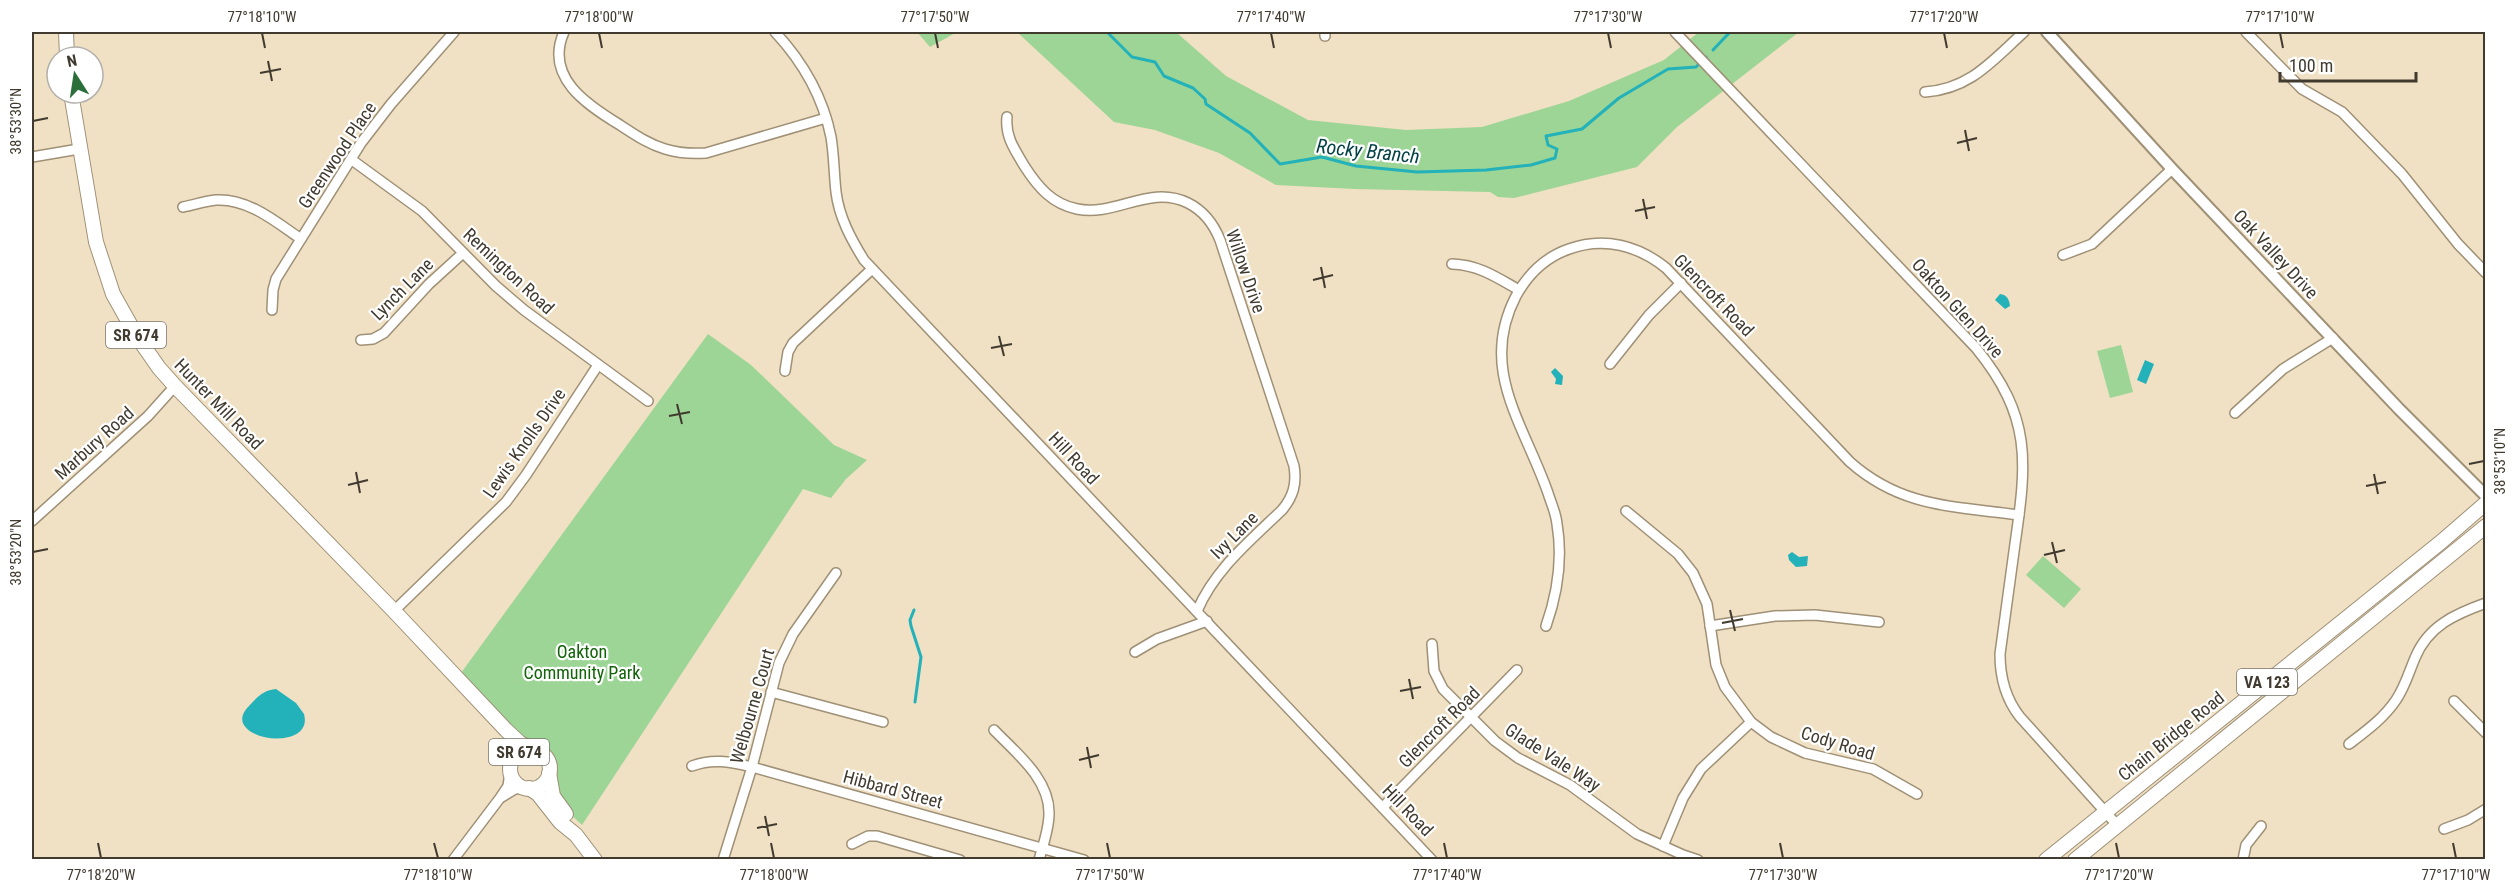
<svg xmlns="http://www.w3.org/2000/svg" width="2517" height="891" font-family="'Roboto Condensed',sans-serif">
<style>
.green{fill:#9cd595}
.water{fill:#23b1ba}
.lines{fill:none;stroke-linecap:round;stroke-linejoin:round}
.stream{stroke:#23b1ba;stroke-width:3}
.minor-casing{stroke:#9f9076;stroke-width:12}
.tertiary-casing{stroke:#9f9076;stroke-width:14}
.primary-casing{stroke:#9f9076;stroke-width:16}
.minor{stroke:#fff;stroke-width:9}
.tertiary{stroke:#fff;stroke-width:10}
.primary{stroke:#fff;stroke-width:14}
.ticks{fill:none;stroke:#403a2f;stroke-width:2}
.labels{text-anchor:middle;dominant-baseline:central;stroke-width:4.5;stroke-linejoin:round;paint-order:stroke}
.shield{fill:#fff;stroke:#79756d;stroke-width:1.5}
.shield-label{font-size:16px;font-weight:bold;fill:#403a2f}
.street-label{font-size:18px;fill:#403a2f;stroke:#fff}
.park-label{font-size:18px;fill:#126408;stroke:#fff}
.water-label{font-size:20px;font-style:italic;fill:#034145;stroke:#fff}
.neatline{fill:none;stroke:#403a2f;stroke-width:2}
.ticks-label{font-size:15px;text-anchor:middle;fill:#403a2f}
</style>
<rect width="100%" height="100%" fill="#f0e0c4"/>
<!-- green -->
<g class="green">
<path d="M917,32H957L930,47Z"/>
<path d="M1017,32H1176L1226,76L1308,120L1406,130L1482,127L1569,101L1664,60L1699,32H1799L1677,127L1637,167L1514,198L1498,197L1490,192L1355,189L1276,185L1219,153L1155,130L1114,122Z"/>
<path d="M708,334L751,365L834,445L867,460L846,479L831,498L803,489L582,825L564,808L552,778L554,762L540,747L524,742L461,673Z"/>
<path d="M2121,345L2133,392L2110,398L2097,351Z"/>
<path d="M2043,556L2081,589L2064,608L2026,575Z"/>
</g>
<!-- water -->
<g class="water">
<path d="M2000,294C2007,295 2009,299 2010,306L2005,309L1995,300Z"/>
<path d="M2145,360L2154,364L2146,384L2137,380Z"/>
<path d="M1555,368L1563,376L1562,385L1555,384L1556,379L1551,372Z"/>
<path d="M1792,552L1799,557L1808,556L1807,566L1796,567L1789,560L1788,555Z"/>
<path d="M276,689L296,703L304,714C315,755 216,739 249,706C257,697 264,690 276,689Z"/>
</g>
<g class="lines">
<!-- stream -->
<g class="stream">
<path d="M1107,32L1132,57L1155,62L1164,76L1193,88L1205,99L1206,104L1250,133L1280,164L1322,157L1356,166L1417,172L1486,170L1531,165L1555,158L1557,149L1548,145L1546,136L1582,129L1619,98L1668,69L1696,67L1706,57"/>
<path d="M1713,50L1730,32"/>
<path d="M914,610L910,620L911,626L921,657L915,702"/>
</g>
<!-- minor casing -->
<g class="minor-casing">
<g id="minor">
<path d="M564,32C544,77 587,105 620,125C634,134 648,144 665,149C678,153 692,154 706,153L826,118"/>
<path d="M775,32C802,61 823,97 831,137C834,155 834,174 836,192C839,217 851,239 864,260L1432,860"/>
<path d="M1325,32V36"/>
<path d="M1675,32L1976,348C2032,417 2027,461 2015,544C2010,580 2005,617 2000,654C2000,677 2005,698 2020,717L2118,826"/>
<path d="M2246,32L2302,89L2342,112L2402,174L2458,244L2486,273"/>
<path d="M1925,92C1970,89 1992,61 2024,32"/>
<path d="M1007,117C1005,137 1015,150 1025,167C1038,187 1052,204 1077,209C1116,217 1149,184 1188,203C1204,211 1214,225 1220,240L1294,466C1297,484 1293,497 1282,510C1250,541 1215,569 1197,611"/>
<path d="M32,157L79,149"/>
<path d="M352,160L422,211L496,286L524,310L648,401"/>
<path d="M183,207C194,205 205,201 216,200C248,198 276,222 301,239"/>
<path d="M2063,255L2092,244L2172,169"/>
<path d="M1452,264C1479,265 1496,277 1519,290"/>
<path d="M272,310L273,290L276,279L361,143L391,104L454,32"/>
<path d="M361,340L373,339L384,333L429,284L463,253"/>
<path d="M1610,364L1649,315L1681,283"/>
<path d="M785,371L788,352L793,343L872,269"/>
<path d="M2235,413L2283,369L2333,338"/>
<path d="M1626,511L1678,554L1693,573L1707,604L1716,665L1725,687L1751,722L1771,737L1805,753L1873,769L1917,794"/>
<path d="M32,521L148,416L175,386"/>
<path d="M394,611L506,502L526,475L598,365"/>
<path d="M1546,626C1558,592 1563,560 1557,524C1556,513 1551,503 1548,493C1524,424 1478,369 1516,296C1528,274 1546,257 1569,249C1604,236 1639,246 1666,268L1850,462C1902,508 1954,506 2019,515"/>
<path d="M1710,626L1775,616L1815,615L1879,622"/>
<path d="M1432,644L1434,671L1443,689L1495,741L1518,758L1570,785L1637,834L1683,855L1698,860"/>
<path d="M1135,652L1157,639L1207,621"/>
<path d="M771,692L883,722"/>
<path d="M2454,701L2486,733"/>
<path d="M994,730C1016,753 1050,779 1049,814C1049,829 1043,845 1039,860"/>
<path d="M2349,744C2366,731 2384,718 2396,700C2405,687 2409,672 2415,658C2428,626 2455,614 2486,603"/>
<path d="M692,766C713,758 730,762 752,767L1084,860"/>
<path d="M502,797L515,789L526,788"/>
<path d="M1383,807L1517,670"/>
<path d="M2444,829L2468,820L2486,809"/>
<path d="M852,844L868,836H877L960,860"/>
<path d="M1663,846L1683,798L1701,769L1751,722"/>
<path d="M453,860L500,798L508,786L510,773"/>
<path d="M723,860L752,767L779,663L793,634L836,573"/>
<path d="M2243,860L2246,845L2261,826"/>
</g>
</g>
<!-- tertiary casing -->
<g class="tertiary-casing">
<path id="tertiary" d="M2047,32L2172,169L2399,409L2486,496"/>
</g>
<!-- primary casing -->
<g class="primary-casing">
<g id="primary">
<path d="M66,32L67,57"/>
<path d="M71,93L96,242L113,294L136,335L159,368L175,386L394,611L506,730L520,743L532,749"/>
<circle cx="530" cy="769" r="20"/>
<path d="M549,773L553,796L566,814"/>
<path d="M529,788L538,794L560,822L576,835L595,860"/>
<path d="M2046,860L2441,542L2486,503"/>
<path d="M2075,860L2486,526"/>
</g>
</g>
<!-- minor -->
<use href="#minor" class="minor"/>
<!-- tertiary -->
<use href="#tertiary" class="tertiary"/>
<!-- primary -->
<use href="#primary" class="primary"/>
</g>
<!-- ticks -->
<path class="ticks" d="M262,33L265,48M599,33L602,48M935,33L938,48M1271,33L1274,48M1608,33L1611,48M1944,33L1947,48M2280,33L2283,48M268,61L272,81M260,73L281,69M33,121L48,118M1965,130L1969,151M1957,143L1977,138M1643,199L1647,219M1635,211L1655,207M1321,267L1325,288M1313,280L1333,275M999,336L1004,356M991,348L1012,344M677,404L682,424M669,416L690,412M2469,464L2484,461M356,472L360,493M2374,474L2378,494M348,485L368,480M2366,486L2386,482M2052,542L2057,563M33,552L48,549M2044,555L2065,550M1730,610L1735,631M1722,623L1743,619M1409,679L1413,699M1400,691L1421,687M1087,747L1091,768M1079,760L1099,755M765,816L769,836M757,828L777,824M98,843L101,858M434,843L438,858M771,843L774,858M1107,843L1110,858M1444,843L1447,858M1780,843L1783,858M2116,843L2119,858M2453,843L2456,858"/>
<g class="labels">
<!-- shield labels -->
<g class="shield">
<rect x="106" y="322" width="60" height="26" rx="4.5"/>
<rect x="2237" y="669" width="60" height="26" rx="4.5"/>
<rect x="489" y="739" width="60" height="26" rx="4.5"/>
</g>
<g class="shield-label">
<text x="136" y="335">SR 674</text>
<text x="2267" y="682">VA 123</text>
<text x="519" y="752">SR 674</text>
</g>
<!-- street labels -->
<g class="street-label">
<text transform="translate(337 155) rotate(-56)">Greenwood Place</text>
<text transform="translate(2276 254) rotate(47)">Oak Valley Drive</text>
<text transform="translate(509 271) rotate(43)">Remington Road</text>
<text transform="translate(1246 271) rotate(71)">Willow Drive</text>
<text transform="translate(402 289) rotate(-45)">Lynch Lane</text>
<text transform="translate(1714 295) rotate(46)">Glencroft Road</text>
<text transform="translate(1958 308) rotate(48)">Oakton Glen Drive</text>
<text transform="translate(219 404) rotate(46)">Hunter Mill Road</text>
<text transform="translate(94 443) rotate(-42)">Marbury Road</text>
<text transform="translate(524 443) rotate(-55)">Lewis Knolls Drive</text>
<text transform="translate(1074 458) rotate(47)">Hill Road</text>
<text transform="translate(1234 535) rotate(-45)">Ivy Lane</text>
<text transform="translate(752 706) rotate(-74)">Welbourne Court</text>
<text transform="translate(1439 727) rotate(-45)">Glencroft Road</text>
<text transform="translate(2171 736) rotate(-39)">Chain Bridge Road</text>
<text transform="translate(1838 743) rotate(17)">Cody Road</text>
<text transform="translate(1553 757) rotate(33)">Glade Vale Way</text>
<text transform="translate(893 789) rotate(15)">Hibbard Street</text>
<text transform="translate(1408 810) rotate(46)">Hill Road</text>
</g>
<!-- park labels -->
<g class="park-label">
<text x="582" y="651">Oakton<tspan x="582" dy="21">Community Park</tspan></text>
</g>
<!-- water labels -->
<g class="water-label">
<text transform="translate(1368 151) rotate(6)">Rocky Branch</text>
</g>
</g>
<!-- border -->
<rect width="2517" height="891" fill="none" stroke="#ffffff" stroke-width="66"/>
<!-- north arrow -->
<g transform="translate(75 75) rotate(348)"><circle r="28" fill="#ffffff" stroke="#b3b0ac" stroke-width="1.5"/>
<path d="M0-4.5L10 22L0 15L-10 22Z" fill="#2a6e39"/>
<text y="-9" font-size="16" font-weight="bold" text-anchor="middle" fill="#403a2f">N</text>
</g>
<!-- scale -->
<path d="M2280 72v9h136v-9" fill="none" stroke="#403a2f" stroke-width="3"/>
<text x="2289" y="72" font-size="18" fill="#403a2f" stroke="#ffffff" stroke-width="4.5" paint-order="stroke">100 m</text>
<rect x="33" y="33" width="2451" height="825" class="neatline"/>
<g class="ticks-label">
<text x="262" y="22">77°18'10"W</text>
<text x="599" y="22">77°18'00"W</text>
<text x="935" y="22">77°17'50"W</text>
<text x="1271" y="22">77°17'40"W</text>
<text x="1608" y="22">77°17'30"W</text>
<text x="1944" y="22">77°17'20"W</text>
<text x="2280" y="22">77°17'10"W</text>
<text transform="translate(16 121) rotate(-90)" y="5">38°53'30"N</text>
<text transform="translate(2500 461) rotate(-90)" y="5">38°53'10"N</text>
<text transform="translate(16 552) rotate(-90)" y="5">38°53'20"N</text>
<text x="101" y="880">77°18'20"W</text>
<text x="438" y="880">77°18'10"W</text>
<text x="774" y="880">77°18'00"W</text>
<text x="1110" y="880">77°17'50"W</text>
<text x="1447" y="880">77°17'40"W</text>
<text x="1783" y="880">77°17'30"W</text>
<text x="2119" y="880">77°17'20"W</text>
<text x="2456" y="880">77°17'10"W</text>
</g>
</svg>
